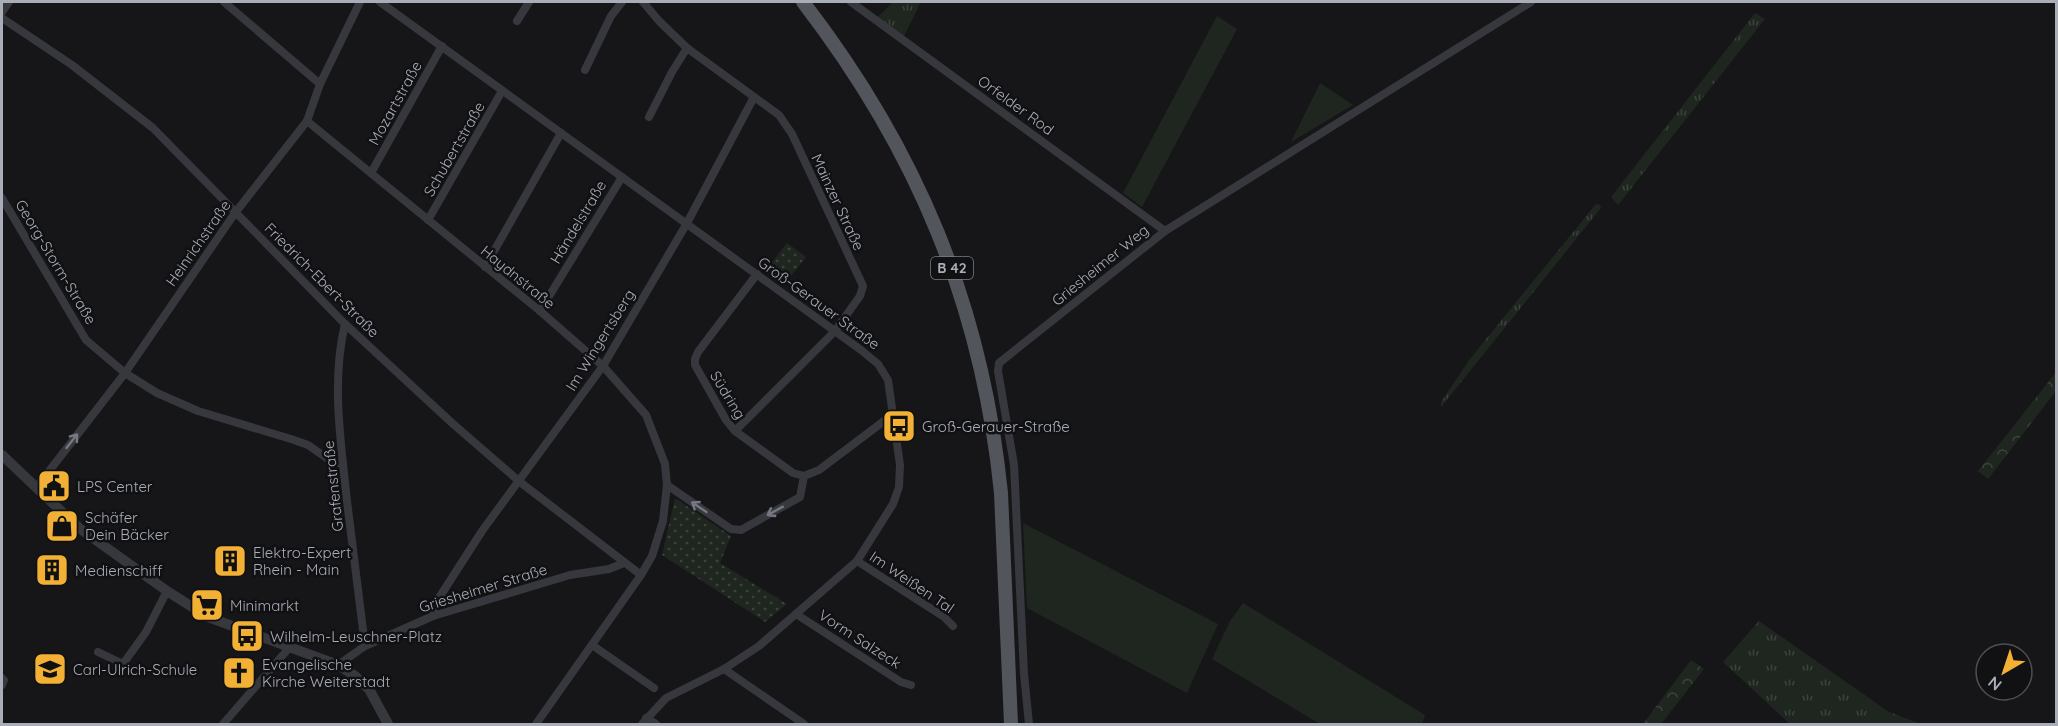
<svg xmlns="http://www.w3.org/2000/svg" width="2058" height="726" font-family="Quicksand,sans-serif">
<style>
.grass{fill:url(#grass-tufts)}
.forest{fill:url(#forest-crowns)}
.park{fill:url(#park-dots)}
.garden{fill:#1e261f}
.lines{fill:none;stroke-linecap:round;stroke-linejoin:round}
.minor{stroke:#37383d;stroke-width:8}
.tertiary{stroke:#37383d;stroke-width:10}
.primary{stroke:#53555c;stroke-width:14}
.oneway{stroke:#757881}
.labels{text-anchor:middle;dominant-baseline:central;stroke-width:5;stroke-linejoin:round;paint-order:stroke}
.shield{fill:#111113;stroke:#7b7e86;stroke-width:1.5}
.shield-label{font-size:14px;font-weight:bold;fill:#a8adb8}
.street-label{font-size:15px;fill:#a8adb8;stroke:#111113}
.poi-label{font-size:15px;fill:#a8adb8;stroke:#111113;text-anchor:start}
</style>
<defs>
<pattern id="grass-tufts" width="24" height="20" patternUnits="userSpaceOnUse" patternTransform="scale(1.5)"><rect width="24" height="20" fill="#1e261f"/><path d="M3 7l-1-3M5 7V3M7 7l1-3M15 17l-1-3M17 17v-4M19 17l1-3" fill="none" stroke="#3c433d"/></pattern>
<pattern id="forest-crowns" width="20" height="18" patternUnits="userSpaceOnUse" patternTransform="scale(1.5)"><rect width="20" height="18" fill="#1e261f"/><path d="M2 6a3 3 0 1 1 6 0M12 15a3 3 0 1 1 6 0" fill="none" stroke="#3c433d"/></pattern>
<pattern id="park-dots" width="8" height="8" patternUnits="userSpaceOnUse" patternTransform="scale(1.5)"><rect width="8" height="8" fill="#1e261f"/><path d="M2 2h.1M6 6h.1" fill="none" stroke="#3c433d" stroke-width="1.8" stroke-linecap="round"/></pattern>
</defs>
<rect width="100%" height="100%" fill="#161618"/>
<!-- grass -->
<g class="grass">
<path d="M893,2H921L904,36L878,17Z"/>
<path d="M1755,13L1765,19L1618,205L1611,197Z"/>
<path d="M1596,204L1600,205L1601,208L1441,407V402L1470,359Z"/>
<path d="M1759,621L1889,712L1921,724H1790L1723,662Z"/>
</g>
<!-- forest -->
<g class="forest">
<path d="M2056,372V391L1988,479L1978,471Z"/>
<path d="M1691,660L1704,669L1661,724H1643Z"/>
</g>
<!-- park -->
<g class="park">
<path d="M787,243L806,257L784,285L766,270Z"/>
<path d="M675,498L731,536L720,563L787,604L765,622L662,555Z"/>
</g>
<!-- garden -->
<g class="garden">
<path d="M1217,16L1237,29L1142,207L1123,193Z"/>
<path d="M1320,83L1353,105L1291,142Z"/>
<path d="M1023,523L1218,624L1187,693L1027,608Z"/>
<path d="M1243,603L1425,715L1422,724H1320L1212,659L1230,621Z"/>
</g>
<g class="lines">
<!-- minor -->
<g class="minor">
<path d="M224,2L320,84"/>
<path d="M380,2L861,350L878,364L888,380L900,465L899,487L893,504L857,561L759,646L724,669L666,698L642,724"/>
<path d="M643,2L659,21L687,48L779,115L792,134L863,286L860,296L835,331L735,431"/>
<path d="M851,2L1165,231"/>
<path d="M2,12L9,2"/>
<path d="M2,18L72,65L153,128L345,324L452,423L520,482L641,575"/>
<path d="M517,21L529,2"/>
<path d="M585,70L611,16L622,2"/>
<path d="M649,117L672,72L687,48"/>
<path d="M307,121L540,311L603,366L646,415L665,464L667,485L663,521L652,556L641,575L536,724"/>
<path d="M371,173L442,46"/>
<path d="M2,198L86,340L125,373L157,393L198,411L291,439L308,445L331,461L343,464"/>
<path d="M428,220L502,91"/>
<path d="M485,267L561,133"/>
<path d="M757,274L698,352L695,359V365L726,420L735,431L793,473L804,476L819,470L892,415"/>
<path d="M540,311L622,177"/>
<path d="M345,324C331,381 341,443 347,501C353,549 359,598 365,646"/>
<path d="M667,485L731,529L741,530L800,497L804,476"/>
<path d="M36,488L125,373L235,213L307,121L320,84L360,2"/>
<path d="M857,561L944,617L953,626"/>
<path d="M796,614L901,682L911,685"/>
<path d="M433,616L437,601L482,531L603,366L687,223L754,97"/>
<path d="M592,645L654,688"/>
<path d="M98,652L123,664L146,632L167,591"/>
<path d="M338,665L365,646L433,616L570,575L609,569L624,563"/>
<path d="M724,669L804,724"/>
<path d="M2,678L4,680L2,685"/>
<path d="M646,718L656,724"/>
<path d="M223,724L289,648"/>
<path d="M1029,724L1024,674L1014,465L998,371L999,363L1165,231L1531,2"/>
</g>
<!-- tertiary -->
<path class="tertiary" d="M2,455L79,528L167,591L208,617L338,665L355,676L369,689L388,724"/>
<!-- primary -->
<path class="primary" d="M803,2C917,150 982,305 1001,493L1011,724"/>
</g>
<!-- one-way arrows -->
<defs><path id="oneway-shaft" d="M-6 0H5M1.5-3L5.5 0L1.5 3" fill="none" stroke-width="1.6" stroke-linecap="round" stroke-linejoin="round" transform="scale(1.5)"/></defs>
<g class="oneway">
<use href="#oneway-shaft" transform="translate(72 441) rotate(-52)"/>
<use href="#oneway-shaft" transform="translate(699 507) rotate(-146)"/>
<use href="#oneway-shaft" transform="translate(775 511) rotate(151)"/>
</g>
<!-- icons -->
<defs>
<g id="bus-square" transform="scale(1.725)"><rect x="-9" y="-9" width="18" height="18" rx="4" fill="#f2b134" stroke="#111113"/><path d="M-5-6H5V4H4V6H2V4H-2V6H-4V4H-5ZM-3.5-4V0h7V-4ZM-3.5 1.2v1.5H-2V1.2ZM2 1.2v1.5H3.5V1.2Z" fill="#111"/></g>
<g id="civic-square" transform="scale(1.725)"><rect x="-9" y="-9" width="18" height="18" rx="4" fill="#f2b134" stroke="#111113"/><path d="M-.6-6.5H3V-4.5H.6V-3L4-1V1h2V6H-6V1h2V-1L-.6-3ZM-1.2 2.5V6h2.4V2.5Z" fill="#111"/></g>
<g id="shop-square" transform="scale(1.725)"><rect x="-9" y="-9" width="18" height="18" rx="4" fill="#f2b134" stroke="#111113"/><path d="M-5-2.5h2.3a2.7 3.5 0 0 1 5.4 0H5L5.5 6h-11ZM-1.5-2.5h3a1.5 2.3 0 0 0-3 0Z" fill="#111"/></g>
<g id="building-square" transform="scale(1.725)"><rect x="-9" y="-9" width="18" height="18" rx="4" fill="#f2b134" stroke="#111113"/><path d="M-4-6H4V6H1V3H-1V6H-4ZM-2.5-4.3h1.7v1.8h-1.7ZM.8-4.3h1.7v1.8H.8ZM-2.5-1h1.7V.8h-1.7ZM.8-1h1.7V.8H.8Z" fill="#111"/></g>
<g id="supermarket-square" transform="scale(1.725)"><rect x="-9" y="-9" width="18" height="18" rx="4" fill="#f2b134" stroke="#111113"/><path d="M-6-5.5h2.5l.6 2H6L4.5 2H-2.5L-4.4-4H-6ZM-1.5 3.2a1.3 1.3 0 1 0 .1 0ZM3 3.2a1.3 1.3 0 1 0 .1 0Z" fill="#111"/></g>
<g id="school-square" transform="scale(1.725)"><rect x="-9" y="-9" width="18" height="18" rx="4" fill="#f2b134" stroke="#111113"/><path d="M0-5L7-2L0 1L-7-2ZM-4 1L0 2.5L4 1V4Q0 6-4 4Z" fill="#111"/></g>
<g id="church-square" transform="scale(1.725)"><rect x="-9" y="-9" width="18" height="18" rx="4" fill="#f2b134" stroke="#111113"/><path d="M-1.2-6h2.4v3.5h3.3v2.4h-3.3V6h-2.4V-.1h-3.3v-2.4h3.3Z" fill="#111"/></g>
</defs>
<g fill-rule="evenodd">
<use href="#bus-square" x="899" y="426"/>
<use href="#civic-square" x="54" y="486"/>
<use href="#shop-square" x="62" y="526"/>
<use href="#building-square" x="230" y="561"/>
<use href="#building-square" x="52" y="570"/>
<use href="#supermarket-square" x="207" y="605"/>
<use href="#bus-square" x="247" y="636"/>
<use href="#school-square" x="50" y="669"/>
<use href="#church-square" x="239" y="673"/>
</g>
<g class="labels">
<!-- shield labels -->
<rect class="shield" x="931" y="257" width="42" height="22" rx="4.5"/>
<g class="shield-label">
<text x="952" y="268">B 42</text>
</g>
<!-- street labels -->
<g class="street-label">
<text transform="translate(395 103) rotate(-61)">Mozartstraße</text>
<text transform="translate(1016 105) rotate(36)">Orfelder Rod</text>
<text transform="translate(454 149) rotate(-60)">Schubertstraße</text>
<text transform="translate(838 202) rotate(65)">Mainzer Straße</text>
<text transform="translate(578 222) rotate(-59)">Händelstraße</text>
<text transform="translate(198 243) rotate(-55)">Heinrichstraße</text>
<text transform="translate(56 262) rotate(59)">Georg-Storm-Straße</text>
<text transform="translate(1100 265) rotate(-39)">Griesheimer Weg</text>
<text transform="translate(518 277) rotate(39)">Haydnstraße</text>
<text transform="translate(322 280) rotate(45)">Friedrich-Ebert-Straße</text>
<text transform="translate(819 303) rotate(36)">Groß-Gerauer Straße</text>
<text transform="translate(600 340) rotate(-58)">Im Wingertsberg</text>
<text transform="translate(728 395) rotate(59)">Südring</text>
<text transform="translate(333 486) rotate(-96)">Grafenstraße</text>
<text transform="translate(912 582) rotate(34)">Im Weißen Tal</text>
<text transform="translate(483 588) rotate(-17)">Griesheimer Straße</text>
<text transform="translate(860 639) rotate(33)">Vorm Salzeck</text>
</g>
<!-- poi labels -->
<g class="poi-label">
<text x="922" y="426">Groß-Gerauer-Straße</text>
<text x="77" y="486">LPS Center</text>
<text x="85" y="517">Schäfer<tspan x="85" dy="17">Dein Bäcker</tspan></text>
<text x="253" y="552">Elektro-Expert<tspan x="253" dy="17">Rhein - Main</tspan></text>
<text x="75" y="570">Medienschiff</text>
<text x="230" y="605">Minimarkt</text>
<text x="270" y="636">Wilhelm-Leuschner-Platz</text>
<text x="262" y="664">Evangelische<tspan x="262" dy="17">Kirche Weiterstadt</tspan></text>
<text x="73" y="669">Carl-Ulrich-Schule</text>
</g>
</g>
<!-- border -->
<rect width="2058" height="726" fill="none" stroke="#a8adb8" stroke-width="6"/>
<!-- north arrow -->
<g transform="translate(2004 672) rotate(219)"><circle r="28" fill="#111113" stroke="#4d4f55" stroke-width="1.5"/>
<path d="M0-4.5L10 22L0 15L-10 22Z" fill="#f2b134"/>
<text y="-9" font-size="16" font-weight="bold" text-anchor="middle" fill="#a8adb8">N</text>
</g>
</svg>
